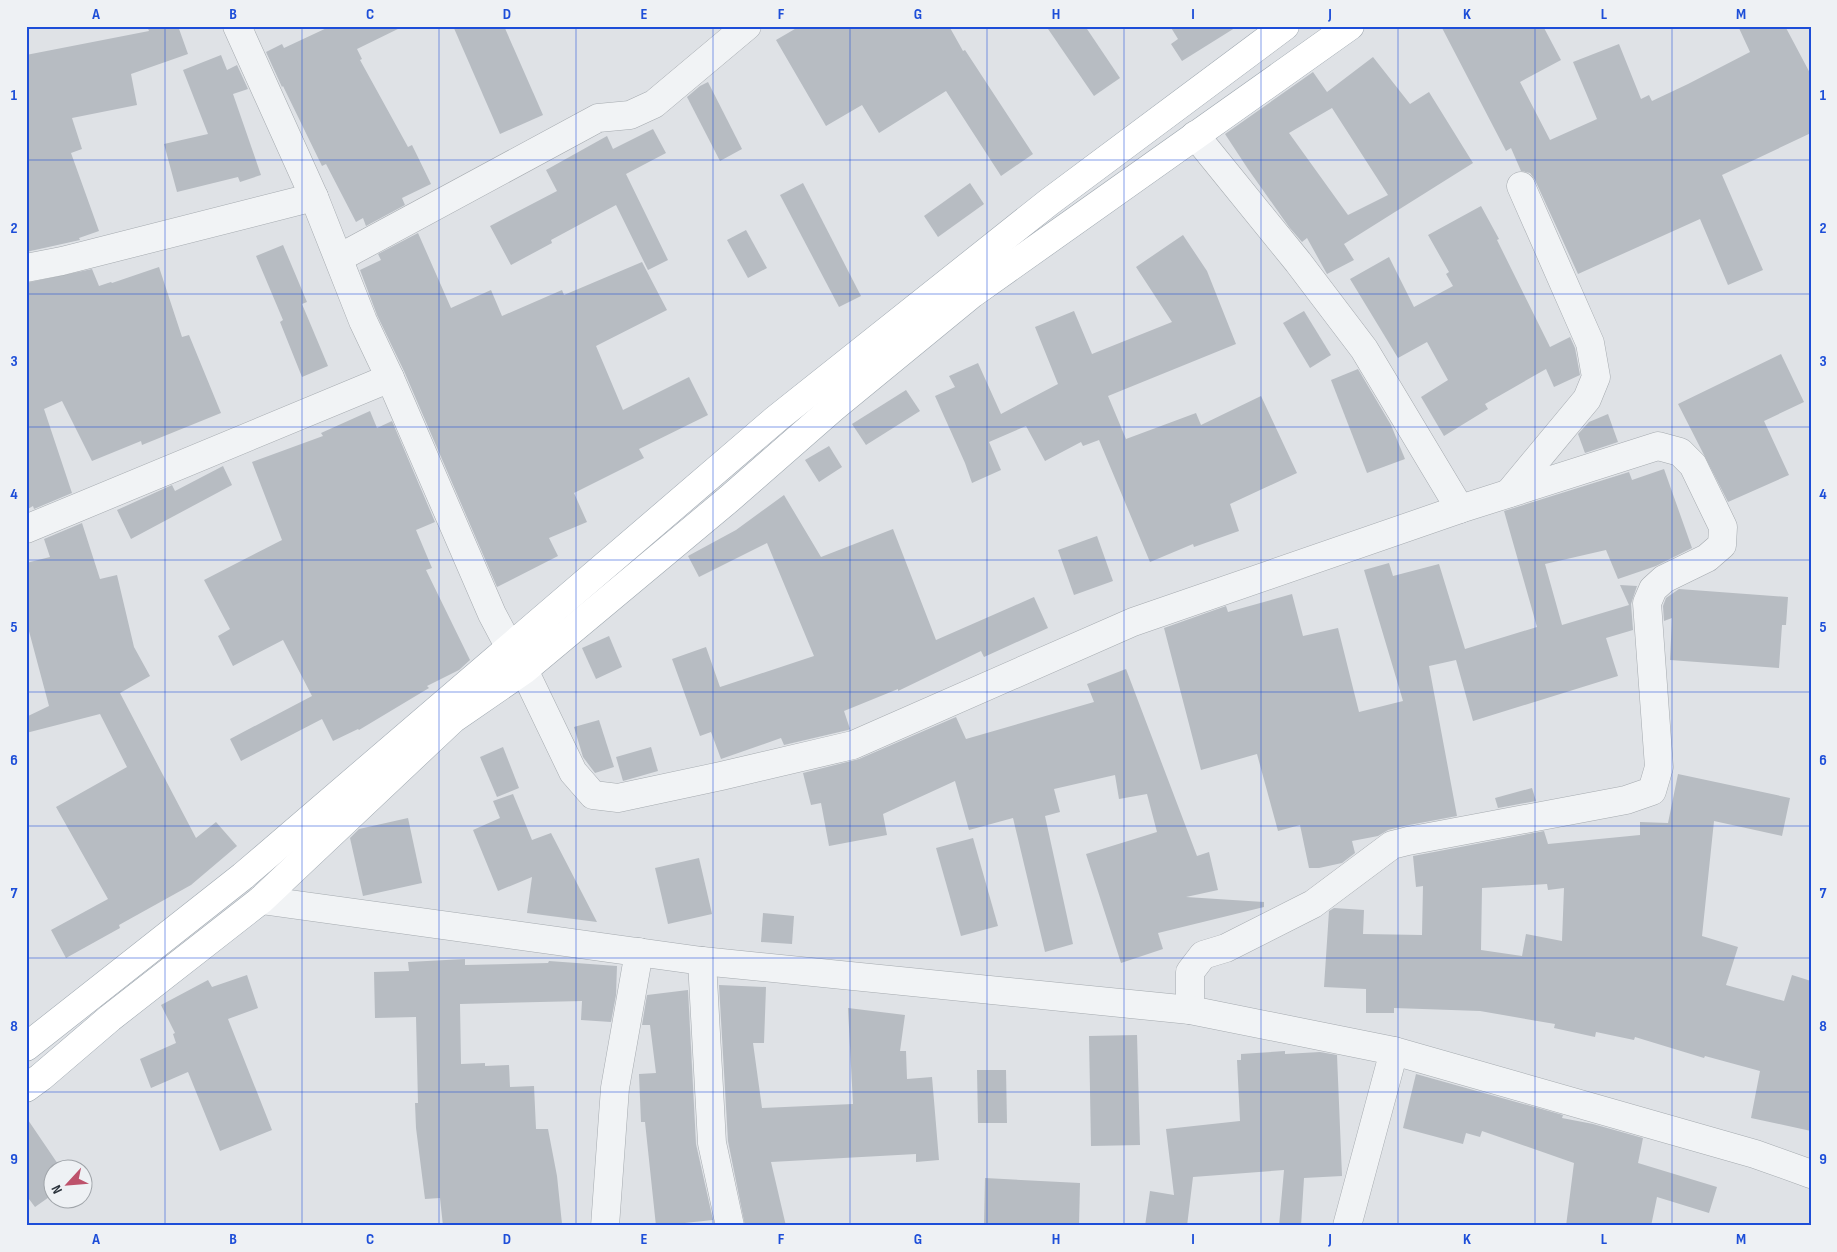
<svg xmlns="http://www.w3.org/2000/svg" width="1837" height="1252" font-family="'Sofia Sans Condensed',sans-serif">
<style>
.building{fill:#b7bcc2;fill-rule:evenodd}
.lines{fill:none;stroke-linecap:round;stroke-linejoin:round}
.minor-casing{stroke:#a5aaaf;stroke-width:29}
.major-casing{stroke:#9fa8b0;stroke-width:29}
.minor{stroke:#f1f3f5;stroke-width:28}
.major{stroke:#fff;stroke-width:28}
.grid{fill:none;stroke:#1d4ed8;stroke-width:1;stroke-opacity:0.55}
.neatline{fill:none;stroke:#1d4ed8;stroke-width:2}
.grid-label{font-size:16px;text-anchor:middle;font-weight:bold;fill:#1d4ed8}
</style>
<rect width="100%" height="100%" fill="#dfe2e6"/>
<!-- building -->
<g class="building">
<path d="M147,26H178L188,54L131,74L137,105L72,118L82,149L71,153L99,231L79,238L80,240L26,252V55L149,31Z"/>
<path d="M331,26H404L357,49L362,59L360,60L408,147L412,145L431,184L402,198L405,205L366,226L363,218L356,222L326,164L322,166L283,86L282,87L266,52L282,44L284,48Z"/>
<path d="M453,26H504L543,115L500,134Z"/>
<path d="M800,26H949L963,51L965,50L1033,154L1001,176L946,91L879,133L862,105L826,126L776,40Z"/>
<path d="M1046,26H1085L1120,78L1094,96Z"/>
<path d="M1170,26H1238L1182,61L1171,44L1178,39Z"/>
<path d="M1441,26H1543L1561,60L1520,82L1550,140L1597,119L1573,62L1619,44L1641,99L1649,95L1652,101L1688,84L1750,52L1738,26H1785L1811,75V133L1722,175L1763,270L1728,285L1700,219L1578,274L1535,180L1530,173L1521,171L1511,148L1506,151Z"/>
<path d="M221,55L227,70L237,65L248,89L233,94L261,175L240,182L238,177L177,192L164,144L208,134L183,70Z"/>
<path d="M1373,57L1410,104L1429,92L1473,163L1344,244L1354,260L1327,274L1307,238L1302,242L1289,227L1248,169L1225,134L1313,72L1327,92ZM1332,108L1388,195L1348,215L1289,133Z"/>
<path d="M708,82L742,149L720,161L687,97L700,86Z"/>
<path d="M653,129L666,153L626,174L668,260L648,270L616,205L551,240L552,243L511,265L490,226L557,191L546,170L607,136L613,149Z"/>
<path d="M803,183L861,296L839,307L780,195Z"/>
<path d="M970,183L984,204L938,237L924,216Z"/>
<path d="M1481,206L1499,239L1497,240L1550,347L1570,337L1575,348L1580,375L1554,387L1546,369L1485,404L1488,409L1444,436L1421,397L1448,380L1427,342L1398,358L1350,279L1389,257L1414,307L1453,286L1446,274L1449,272L1428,235Z"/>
<path d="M746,230L767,268L748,278L727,240Z"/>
<path d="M418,233L451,308L491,290L502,316L562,290L564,295L642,262L667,310L596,346L623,410L689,377L708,415L639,449L644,458L574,493L587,522L549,538L558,556L497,587L404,371L377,315L360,270L381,260L378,254Z"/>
<path d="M1183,235L1207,271L1236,344L1108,396L1126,439L1196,413L1201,425L1261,396L1297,473L1230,504L1239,531L1194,547L1193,544L1150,562L1099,440L1083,446L1081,442L1045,461L1026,426L989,442L1001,470L972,483L965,463L935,396L955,387L949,376L978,363L1001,414L1058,384L1035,327L1074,311L1092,354L1172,322L1136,267Z"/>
<path d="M283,245L307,302L302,304L328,366L302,377L280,322L283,320L256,256Z"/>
<path d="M159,267L182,337L189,335L221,413L142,445L141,441L92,461L62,401L44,409L72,493L34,509L33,506L26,510V283L92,269L99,286L111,282L112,283Z"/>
<path d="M1304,311L1331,355L1310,368L1283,323Z"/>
<path d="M1781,354L1804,402L1764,421L1789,475L1728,502L1678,404Z"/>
<path d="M1358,369L1391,425L1405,459L1367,473L1331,380Z"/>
<path d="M906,390L920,411L866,445L852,424Z"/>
<path d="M370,411L377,428L392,421L435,522L416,530L432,568L426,570L470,660L459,670L427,686L429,688L359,730L358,729L333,741L322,719L241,761L230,739L312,696L283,640L233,666L218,636L230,629L204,580L282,540L252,462L323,436L321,433Z"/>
<path d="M1608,414L1618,442L1585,453L1578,434L1589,422Z"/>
<path d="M829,446L842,467L819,482L805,460Z"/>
<path d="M223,466L232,485L131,539L117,510L172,485L175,491Z"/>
<path d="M1664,469L1692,548L1656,566L1618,579L1606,550L1545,564L1562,625L1629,605L1620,585L1637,586L1631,604L1633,630L1606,638L1618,676L1473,721L1456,660L1429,666L1457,816L1404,826L1388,830L1378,836L1352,841L1355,853L1342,863L1319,868H1309L1300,825L1278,831L1257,754L1201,770L1164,628L1226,606L1228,612L1292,594L1303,636L1338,628L1359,712L1403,701L1364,570L1389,563L1393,576L1439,564L1465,649L1537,627L1504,511L1629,472L1632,480Z"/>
<path d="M784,495L821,557L893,529L936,640L1034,597L1048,628L984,657L981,651L898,691V689L844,711L850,729L848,730L784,745L781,738L721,759L711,732L700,736L672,659L706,647L720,687L814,656L767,543L699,577L688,556L736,530Z"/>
<path d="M82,523L100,579L117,575L134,647L150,676L120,693L196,838L216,822L237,846L191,885L119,925L120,928L66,958L51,930L108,899L56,807L127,767L100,714L26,733V717L49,706L26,620V563L50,557L44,539Z"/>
<path d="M1097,536L1113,581L1074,595L1058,550Z"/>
<path d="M1679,589L1788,597L1786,625H1782L1779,668L1670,660L1672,618L1664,621L1663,606L1666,598Z"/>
<path d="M609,636L622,667L596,679L582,648Z"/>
<path d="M1126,669L1197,856L1209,852L1218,890L1186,897L1264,902V907L1158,933L1163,949L1121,963L1086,854L1157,832L1147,794L1119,799L1115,775L1054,789L1060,812L1045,816L1073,944L1045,952L1013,818L969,830L955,781L883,814L887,835L829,846L821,803L811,805L803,773L859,759L956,717L966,739L1094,702L1087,684Z"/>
<path d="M599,720L614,767L595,773L583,757L574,727Z"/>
<path d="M503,747L519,788L497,797L480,757Z"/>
<path d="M651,747L658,771L623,781L616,757Z"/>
<path d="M1678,774L1790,798L1782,836L1714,821L1702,936L1738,947L1726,985L1784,1001L1792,975L1811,981V1131L1751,1118L1760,1071L1705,1056L1704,1058L1635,1037L1634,1040L1596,1032L1595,1037L1554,1028L1555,1024L1480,1011L1394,1008V1013H1366V989L1324,987L1329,911L1334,908L1364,910L1363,934L1422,935L1423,886L1416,887L1413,856L1544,831L1548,844L1640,835V822L1668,823ZM1547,884L1548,890L1564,888L1562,941L1526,934L1522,956L1481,950L1482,888Z"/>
<path d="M1532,788L1536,801L1498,808L1495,798Z"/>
<path d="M513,794L532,840L551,833L597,922L527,913L532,877L498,891L473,830L500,818L493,801Z"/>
<path d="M408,818L422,883L363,896L350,838L359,829Z"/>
<path d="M973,838L998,926L961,936L936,848Z"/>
<path d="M699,858L712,914L668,924L655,868Z"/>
<path d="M763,913L794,916L792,944L761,942Z"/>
<path d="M465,959V965L548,963L549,961L617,966L616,995L611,1022L581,1020L582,1001L460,1004L461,1064L485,1063V1066L509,1065L510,1087L534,1086L536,1129H548L557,1176L562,1224L541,1226H443L440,1198L425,1199L416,1128L415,1103H418L416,1017L375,1018L374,972L409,971L408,962Z"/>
<path d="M247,975L258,1008L228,1019L272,1130L220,1151L188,1072L151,1088L140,1059L176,1043L173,1034L175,1033L161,1005L208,980L212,987Z"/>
<path d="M719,985L766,987L764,1043H753L762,1108L853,1104L848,1008L905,1015L900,1051H906L907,1079L932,1077L939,1160L916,1162V1154L771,1162L786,1226H745L728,1141Z"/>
<path d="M688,990L696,1144L713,1220L656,1226L645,1122H641L639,1074L656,1073L650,1025H642L647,995Z"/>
<path d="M1137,1035L1140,1145L1091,1146L1089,1036Z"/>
<path d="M1285,1051V1054L1320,1052L1337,1055L1342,1176L1304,1178L1301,1226H1279L1284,1170L1193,1177L1187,1226H1145L1150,1191L1174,1195L1166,1129L1240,1121L1237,1060H1241V1054Z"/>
<path d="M977,1070H1006L1007,1123H978Z"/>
<path d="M1416,1074L1563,1115L1562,1118L1593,1124L1643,1138L1638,1163L1717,1187L1709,1213L1657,1197L1651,1226H1566L1574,1163L1482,1131L1480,1137L1466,1133L1463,1144L1403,1128Z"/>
<path d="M26,1117L62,1170H52V1195L35,1207L26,1195Z"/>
<path d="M985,1178L1080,1183L1079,1226H984Z"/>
</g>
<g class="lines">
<!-- minor casing -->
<g class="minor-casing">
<g id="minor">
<path d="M237,26L314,197L363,321L390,378L492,614L510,648"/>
<path d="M1195,135L1298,262L1364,349L1460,509"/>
<path d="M339,258L598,118L630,115L654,104L747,26"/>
<path d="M26,268L62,261L314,197"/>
<path d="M1509,493L1587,399L1596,377L1590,343L1521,186"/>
<path d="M26,529L390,378"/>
<path d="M524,670L573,772L593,795L618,798L721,776L853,745L1133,622L1460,509L1658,446L1680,452L1693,465L1723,527L1722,545L1707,558L1664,579L1653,589L1647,603L1659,767L1652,791L1626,800L1408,841L1392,845L1313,904L1226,948L1203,955L1190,972V1010"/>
<path d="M261,900L702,961L1190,1010L1394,1051L1755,1154L1811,1174"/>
<path d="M702,961L712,1143L730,1226"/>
<path d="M605,1226L615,1088L639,952"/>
<path d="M1347,1226L1394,1051"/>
</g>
</g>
<!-- major casing -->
<g class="major-casing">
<g id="major">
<path d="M26,1047L243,876L776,419L1049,202L1285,26"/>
<path d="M26,1088L41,1077L110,1018L261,900L453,719L524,670L729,499L833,408L972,294L1350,26"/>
</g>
</g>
<!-- minor -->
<use href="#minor" class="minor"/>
<!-- major -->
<use href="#major" class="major"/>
</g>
<!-- grid -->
<path class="grid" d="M165,26V1226M302,26V1226M439,26V1226M576,26V1226M713,26V1226M850,26V1226M987,26V1226M1124,26V1226M1261,26V1226M1398,26V1226M1535,26V1226M1672,26V1226M26,160H1811M26,294H1811M26,427H1811M26,560H1811M26,692H1811M26,826H1811M26,958H1811M26,1092H1811"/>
<!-- border -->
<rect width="1837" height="1252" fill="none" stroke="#eef1f4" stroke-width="55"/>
<!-- north arrow -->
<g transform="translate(68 1184) rotate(244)"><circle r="24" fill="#eef1f4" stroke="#a0a5aa"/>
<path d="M0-4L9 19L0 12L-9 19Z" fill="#bd526b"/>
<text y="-8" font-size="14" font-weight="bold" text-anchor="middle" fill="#2a323b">N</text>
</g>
<rect x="28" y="28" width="1782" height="1196" class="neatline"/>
<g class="grid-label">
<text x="96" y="19">A</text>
<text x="233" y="19">B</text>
<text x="370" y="19">C</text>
<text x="507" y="19">D</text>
<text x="644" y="19">E</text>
<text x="781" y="19">F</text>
<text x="918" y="19">G</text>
<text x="1056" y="19">H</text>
<text x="1193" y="19">I</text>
<text x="1330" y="19">J</text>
<text x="1467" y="19">K</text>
<text x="1604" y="19">L</text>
<text x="1741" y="19">M</text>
<text x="14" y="100">1</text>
<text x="1823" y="100">1</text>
<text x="14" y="233">2</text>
<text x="1823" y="233">2</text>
<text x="14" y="366">3</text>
<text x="1823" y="366">3</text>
<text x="14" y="499">4</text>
<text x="1823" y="499">4</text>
<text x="14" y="632">5</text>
<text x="1823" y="632">5</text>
<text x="14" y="765">6</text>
<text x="1823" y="765">6</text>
<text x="14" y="898">7</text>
<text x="1823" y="898">7</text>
<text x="14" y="1031">8</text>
<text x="1823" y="1031">8</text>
<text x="14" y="1164">9</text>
<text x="1823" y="1164">9</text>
<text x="96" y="1244">A</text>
<text x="233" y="1244">B</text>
<text x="370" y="1244">C</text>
<text x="507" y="1244">D</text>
<text x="644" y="1244">E</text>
<text x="781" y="1244">F</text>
<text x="918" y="1244">G</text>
<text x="1056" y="1244">H</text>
<text x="1193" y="1244">I</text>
<text x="1330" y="1244">J</text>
<text x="1467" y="1244">K</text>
<text x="1604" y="1244">L</text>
<text x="1741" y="1244">M</text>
</g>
</svg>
